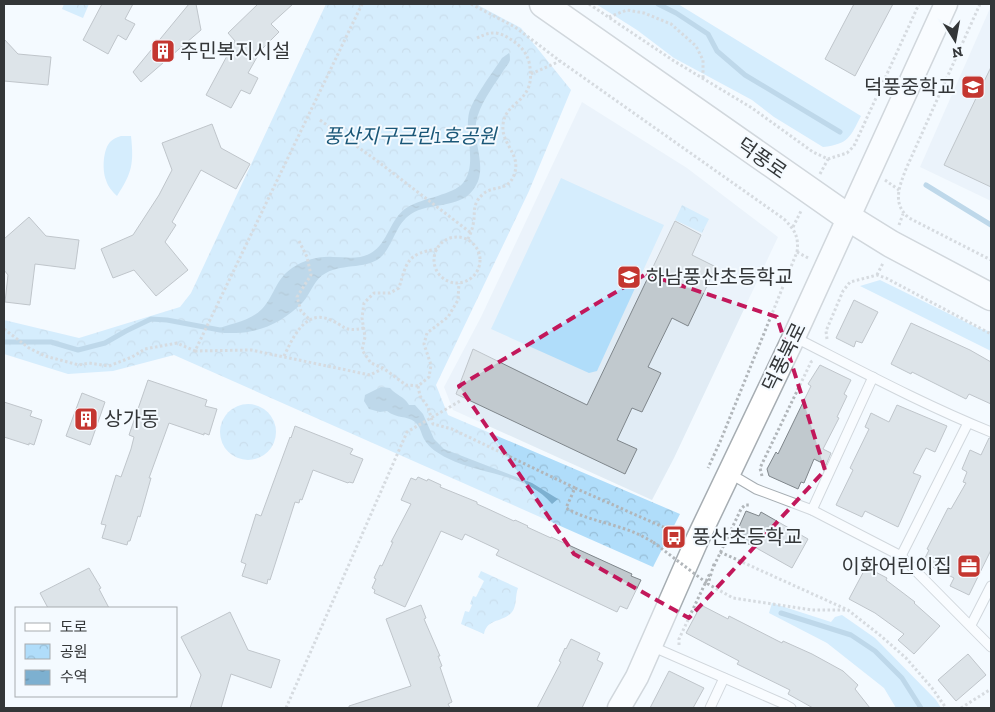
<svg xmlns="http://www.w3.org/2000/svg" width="995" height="712" font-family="'Zilla Slab','Noto Sans KR',serif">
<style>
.built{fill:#e1ecf5}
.grass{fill:#b0ddfa}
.park{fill:url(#park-crowns)}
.water{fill:url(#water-ripples)}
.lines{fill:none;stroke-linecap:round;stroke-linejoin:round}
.stream{stroke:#7db0d0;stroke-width:5}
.building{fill:#c1c9ce;stroke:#7f868b}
.service-casing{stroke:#a6adb2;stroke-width:11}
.tertiary-casing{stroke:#a6adb2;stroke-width:25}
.secondary-casing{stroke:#a6adb2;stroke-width:29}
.path{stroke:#b1b6ba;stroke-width:3;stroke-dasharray:2.5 2.5;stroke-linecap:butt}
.service{stroke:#fff;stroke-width:9}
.tertiary{stroke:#fff;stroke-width:22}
.secondary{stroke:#fff;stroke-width:26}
.path-bridge{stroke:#b1b6ba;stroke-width:3;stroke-dasharray:2.5 2.5;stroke-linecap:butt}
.marked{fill:none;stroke:#c2185b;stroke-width:4;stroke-dasharray:10 6;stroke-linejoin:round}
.labels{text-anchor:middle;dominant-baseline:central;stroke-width:4;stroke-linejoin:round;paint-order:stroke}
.poi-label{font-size:20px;fill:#333638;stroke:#f4faff;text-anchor:start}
.park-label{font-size:20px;font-style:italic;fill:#1a5778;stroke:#f4faff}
.street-label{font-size:20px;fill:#333638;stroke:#f4faff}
</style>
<defs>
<pattern id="park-crowns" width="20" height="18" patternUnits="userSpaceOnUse" patternTransform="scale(1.25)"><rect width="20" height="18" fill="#b0ddfa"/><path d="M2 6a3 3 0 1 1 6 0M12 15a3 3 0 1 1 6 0" fill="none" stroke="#98bed7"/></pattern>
<pattern id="water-ripples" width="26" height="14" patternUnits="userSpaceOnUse" patternTransform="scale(1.25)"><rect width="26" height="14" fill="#7db0d0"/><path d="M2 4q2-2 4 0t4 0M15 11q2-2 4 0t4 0" fill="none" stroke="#6790aa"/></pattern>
</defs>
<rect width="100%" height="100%" fill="#f4faff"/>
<!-- built -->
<g class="built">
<path d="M991,6V201L920,167Z"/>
<path d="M582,102L687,168L778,237L674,458L652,500L453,410L444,387L481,317Z"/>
</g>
<!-- grass -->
<g class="grass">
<path d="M596,4H678L861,116C850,137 849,144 823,147L774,117L752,100L674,58L637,30Z"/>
<path d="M121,136H131C134,164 132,173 117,196C112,191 108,187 106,180C102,170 103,150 110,142C113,139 117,137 121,136Z"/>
<path d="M561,178L664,225L597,371L589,373L491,329Z"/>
<path d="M880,280L978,328L991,332V351L860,286Z"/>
<path d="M772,603L831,622L835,617L842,615L875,638L936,700L941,708H896L884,688L827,643L769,613Z"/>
</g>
<!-- park -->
<g class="park">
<path d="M64,4H89L83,18L62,9Z"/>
<path d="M326,4H476L521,28L571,90L529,191L436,385L448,415L680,514L653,567L174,355L113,371L68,374L4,354V320L79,338L180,307L191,293Z"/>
<path d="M682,205L709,219L702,233L675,220Z"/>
<circle cx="248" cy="432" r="28"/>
<path d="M481,571L518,588C515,596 517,606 512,612C502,623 487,618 484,634L461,624L465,611L469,612L472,605L470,604L473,596L476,597L484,581L478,577Z"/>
</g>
<!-- water -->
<g class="water">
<path d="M509,53C510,53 510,59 510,60C509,64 504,69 502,73C492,88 479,105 476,123C473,145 489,170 473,190C459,209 429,202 411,214C396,224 394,242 383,255C370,270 343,263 326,273C314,279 311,293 303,302C284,321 263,332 236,333C228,333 221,334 214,330C231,323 249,322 262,309C276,294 275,277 297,265C308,259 321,256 333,257C346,257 359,260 371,253C388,244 390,217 408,207C422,198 453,195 463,183C478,164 464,135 469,113C473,98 493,72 502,58Z"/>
<path d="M381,387L390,388C397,396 404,396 409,405H415L423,414L434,439L444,449L532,483L558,499L552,504C525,472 482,476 447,458C439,454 429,448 424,439C421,433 420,426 415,422C406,415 397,419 387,411L380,412L369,409L364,401L365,395Z"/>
</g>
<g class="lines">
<!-- stream -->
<g class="stream">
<path d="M658,4L676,13L708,34L717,51L745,75L840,132"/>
<path d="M926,185L991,225"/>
<path d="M4,342H51L78,350L105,343L126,331L151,319L167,320L220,330"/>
<path d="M781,613L851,635L875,651L902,678L921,708"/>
</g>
</g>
<!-- building -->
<g class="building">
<path d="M102,4H133L125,19L135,24L126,40L118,35L108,54L83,40Z"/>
<path d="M189,4H196L201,30L141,82L133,72Z"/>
<path d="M258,4H293L271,24L279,32L261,50L248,73L258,78L250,94L241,90L231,108L206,95L235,41L228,33Z"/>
<path d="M854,4H893L855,76L825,59Z"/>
<path d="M4,39L18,54L51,57L48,85L4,81Z"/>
<path d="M991,67V187L944,165Z"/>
<path d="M212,124L221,148L250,164L236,189L201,170L172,222L176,225L165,242L188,270L156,296L134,270L113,278L101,249L133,235L159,195L172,170L162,143Z"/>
<path d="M29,217L46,236L79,240L75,269L35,264L30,305L5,302L8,275L4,270V239Z"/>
<path d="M675,221L701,235L692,255L716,267L688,326L672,318L648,367L661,373L642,412L632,408L617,440L637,449L625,474L456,394L473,349L587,405Z"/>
<path d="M854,300L878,312L862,343L856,341L854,347L836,338Z"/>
<path d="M911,323L970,350L991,362V404L969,394L966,399L912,372L911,374L891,364Z"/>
<path d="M820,365L851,380L844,394L847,396L837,417L839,418L823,449L831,453L826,465L814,459L804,483L801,482L798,489L769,476L767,469L776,452L778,454L811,386L808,384Z"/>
<path d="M148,380L207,400L205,406L217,409L209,435L204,433V435L169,423L149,478H151L140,517L138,516L130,541H128L127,545L102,538L106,525L101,524L116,475L121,477L131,449L134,437L129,435Z"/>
<path d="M82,393L105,402L90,445L66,436Z"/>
<path d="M4,402L32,411L30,416L42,420L34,445L29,443V445L4,437Z"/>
<path d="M897,405L947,426L935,452L926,448L913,473L921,476L898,527L865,511L862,517L836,505L853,470L850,468L869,429L865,427L871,413L889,422Z"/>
<path d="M295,426L353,449L350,454L363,459L353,483L349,482L348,483L313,470L302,500L300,499L299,503L295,502L270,580L268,579L267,584L242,576L246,564L241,562L256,514L261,516L290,437L291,438Z"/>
<path d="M989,438H991V550L969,595L950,586L954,578L923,562L929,550L927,549L948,508L951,509L966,483L963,482L967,472L962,469L970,450L981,455Z"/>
<path d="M418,477L427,481L428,479L441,485L440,487L477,502V504L486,508L514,521L515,520L528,526L527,527L551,538V537L632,574L631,576L641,580L627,609L620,606L617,612L496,555L499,550L465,534L462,540L441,531L405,607L374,593L375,590L372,588L376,579L374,578L380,565L382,566L393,542H391L411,504L401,500L411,478L416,480Z"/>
<path d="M746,511L759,516L761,512L808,539L792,568L751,545L734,538Z"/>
<path d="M866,567L887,578L886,580L915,602L914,603L940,626L914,654L898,640L904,634L875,613L849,599Z"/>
<path d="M89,568L101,588L99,589L109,608H48L40,593Z"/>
<path d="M421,605L426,618L424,619L440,656H438L442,666L440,667L452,702L448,704L450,708H349V706L411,686L386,619Z"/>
<path d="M701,605L728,619L729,616L782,643L783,641L812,654L843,671L858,685L855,689L870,708H813L788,694L790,690L737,664L739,661L686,633Z"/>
<path d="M230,612L248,650L280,660L271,688L231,674L221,708H190L201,675L181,637Z"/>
<path d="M571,639L600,653L597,660L603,663L582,708H537L561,662L559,661L565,648L566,649Z"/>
<path d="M968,654L986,675L956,701L938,680Z"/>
<path d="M669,671L704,688L693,708H650Z"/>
</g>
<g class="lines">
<!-- service casing -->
<g class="service-casing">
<g id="service">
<path d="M794,337C859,370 924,405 991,432"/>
<path d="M729,473L756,489L812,510L901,556L991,647"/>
<path d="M812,510L873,377"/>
<path d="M901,556L968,423"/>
<path d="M971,625L991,586"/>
<path d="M651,646L784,704L791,708"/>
<path d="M710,708L724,678"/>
</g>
</g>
<!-- tertiary casing -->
<g class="tertiary-casing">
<path id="tertiary" d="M619,708L637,677L698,538L794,337L946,4"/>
</g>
<!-- secondary casing -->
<g class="secondary-casing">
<path id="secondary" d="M543,4L849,218L891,244L991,297"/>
</g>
<!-- path -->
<g class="path">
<path d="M471,4L515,27L560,61L784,219C795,230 799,237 797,252L720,442L708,468"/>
<path d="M589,4L674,61L752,108L813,152L828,159L847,153L854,146L919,4"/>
<path d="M980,4L906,169C899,187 892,204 909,218L991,260"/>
<path d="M609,17L627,10L644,13L671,24L696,46L703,60V78"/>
<path d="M531,74L560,61"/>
<path d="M320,120L376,160L471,233"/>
<path d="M820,174L828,159"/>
<path d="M885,180L899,190"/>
<path d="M899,225L903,214"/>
<path d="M793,227L801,211"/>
<circle cx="457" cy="260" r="23"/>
<path d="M468,239C470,235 472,230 473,225C476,212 471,205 483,194C493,185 508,192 514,175C522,154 501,145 503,125C505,99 538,104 529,62C526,50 517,43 507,37C495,30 487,33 475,39"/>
<path d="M299,241L307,257L311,275L297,297L301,311L310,320"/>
<path d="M437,249C407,254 407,261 399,288L390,293H374L364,303L362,318L365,337L362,350L371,363L383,368L406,385L418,386L429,377L431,365L424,344L427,333L448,317L458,300L459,283"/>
<path d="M797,252L810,259"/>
<path d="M877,275L883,263"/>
<path d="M4,329L29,348L45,356L79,365L89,363L109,366L132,357L145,349L177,343L195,351L362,4"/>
<path d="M827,339L826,331L843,291L850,282L877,275L886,278L991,334"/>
<path d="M195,351L251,350L370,375L382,369"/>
<path d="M284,356C292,340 304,310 328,319C345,325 343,333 364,328"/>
<path d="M418,386L420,396L428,407L433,424L452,429L575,488L566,508C585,519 605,522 625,529C635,532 644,537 653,542"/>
<path d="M762,476L760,468L811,362L814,360"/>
<path d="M575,488L679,534"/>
<path d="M720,552L848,610L881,636L906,658L932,688L946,708"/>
<path d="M714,564L708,584L733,598L812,610H845"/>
<path d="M714,566L741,509L745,505H749"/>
<path d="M679,645V639L710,573"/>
<path d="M286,708L407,432L460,401"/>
<path d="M961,708L991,689"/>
</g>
<!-- service -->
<use href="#service" class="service"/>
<!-- tertiary -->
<use href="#tertiary" class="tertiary"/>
<!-- secondary -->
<use href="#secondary" class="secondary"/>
<!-- path-bridge -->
<path class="path-bridge" d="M653,542L708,584"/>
</g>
<!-- marked area -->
<path d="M0 0H995V712H0ZM646,274L777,317L825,470L689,618L574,554L459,386Z" fill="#f4faff" fill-opacity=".55" fill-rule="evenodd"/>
<path class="marked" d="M646,274L777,317L825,470L689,618L574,554L459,386Z"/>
<!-- icons -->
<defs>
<g id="building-square" transform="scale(1.25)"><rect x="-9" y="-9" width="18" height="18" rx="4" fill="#c43630" stroke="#f4faff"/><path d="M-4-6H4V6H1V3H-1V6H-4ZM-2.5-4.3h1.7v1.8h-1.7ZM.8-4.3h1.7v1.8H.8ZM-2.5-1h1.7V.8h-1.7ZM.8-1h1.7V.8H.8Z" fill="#fff"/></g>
<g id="school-square" transform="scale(1.25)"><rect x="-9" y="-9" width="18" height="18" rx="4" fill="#c43630" stroke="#f4faff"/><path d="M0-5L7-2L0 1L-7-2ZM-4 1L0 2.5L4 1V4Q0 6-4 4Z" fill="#fff"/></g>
<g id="bus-square" transform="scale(1.25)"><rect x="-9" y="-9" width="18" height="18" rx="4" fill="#c43630" stroke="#f4faff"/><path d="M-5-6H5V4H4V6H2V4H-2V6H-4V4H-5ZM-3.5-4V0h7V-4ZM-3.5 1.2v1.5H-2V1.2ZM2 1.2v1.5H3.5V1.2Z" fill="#fff"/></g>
<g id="office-square" transform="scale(1.25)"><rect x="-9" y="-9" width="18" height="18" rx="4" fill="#c43630" stroke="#f4faff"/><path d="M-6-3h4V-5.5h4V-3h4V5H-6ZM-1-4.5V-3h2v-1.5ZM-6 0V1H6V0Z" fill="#fff"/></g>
</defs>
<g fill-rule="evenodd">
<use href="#building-square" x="163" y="51"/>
<use href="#school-square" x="973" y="87"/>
<use href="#school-square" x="629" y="277"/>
<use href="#building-square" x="86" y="419"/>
<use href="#bus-square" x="674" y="537"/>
<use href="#office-square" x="969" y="566"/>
</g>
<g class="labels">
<!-- poi labels -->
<g class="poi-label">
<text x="180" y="51">주민복지시설</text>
<text x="956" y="87" text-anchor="end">덕풍중학교</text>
<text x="646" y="277">하남풍산초등학교</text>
<text x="104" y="419">상가동</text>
<text x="692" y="537">풍산초등학교</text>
<text x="952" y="566" text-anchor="end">이화어린이집</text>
</g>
<!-- park labels -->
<g class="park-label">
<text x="410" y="136">풍산지구근린1호공원</text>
</g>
<!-- street labels -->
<g class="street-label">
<text transform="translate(762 158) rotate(35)">덕풍로</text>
<text transform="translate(784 357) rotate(-64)">덕풍북로</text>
</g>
</g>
<!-- border -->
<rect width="995" height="712" fill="none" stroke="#333638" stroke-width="10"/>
<!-- legend -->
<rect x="15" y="607" width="162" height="90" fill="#f4faff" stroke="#a7acaf"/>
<rect x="25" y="623" width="25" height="8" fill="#ffffff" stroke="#a7acaf"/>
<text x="60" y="632" font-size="15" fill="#333638">도로</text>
<rect x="25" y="644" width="25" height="15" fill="url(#park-crowns)" stroke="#a7acaf"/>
<text x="60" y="657" font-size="15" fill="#333638">공원</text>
<rect x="25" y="670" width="25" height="15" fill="url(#water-ripples)" stroke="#a7acaf"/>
<text x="60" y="682" font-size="15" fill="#333638">수역</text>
<!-- north arrow -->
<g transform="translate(955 40) rotate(169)" stroke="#f4faff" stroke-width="4" paint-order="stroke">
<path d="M0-4L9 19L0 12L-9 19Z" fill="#333638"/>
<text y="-8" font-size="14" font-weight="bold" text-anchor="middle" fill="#333638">N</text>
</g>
</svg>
